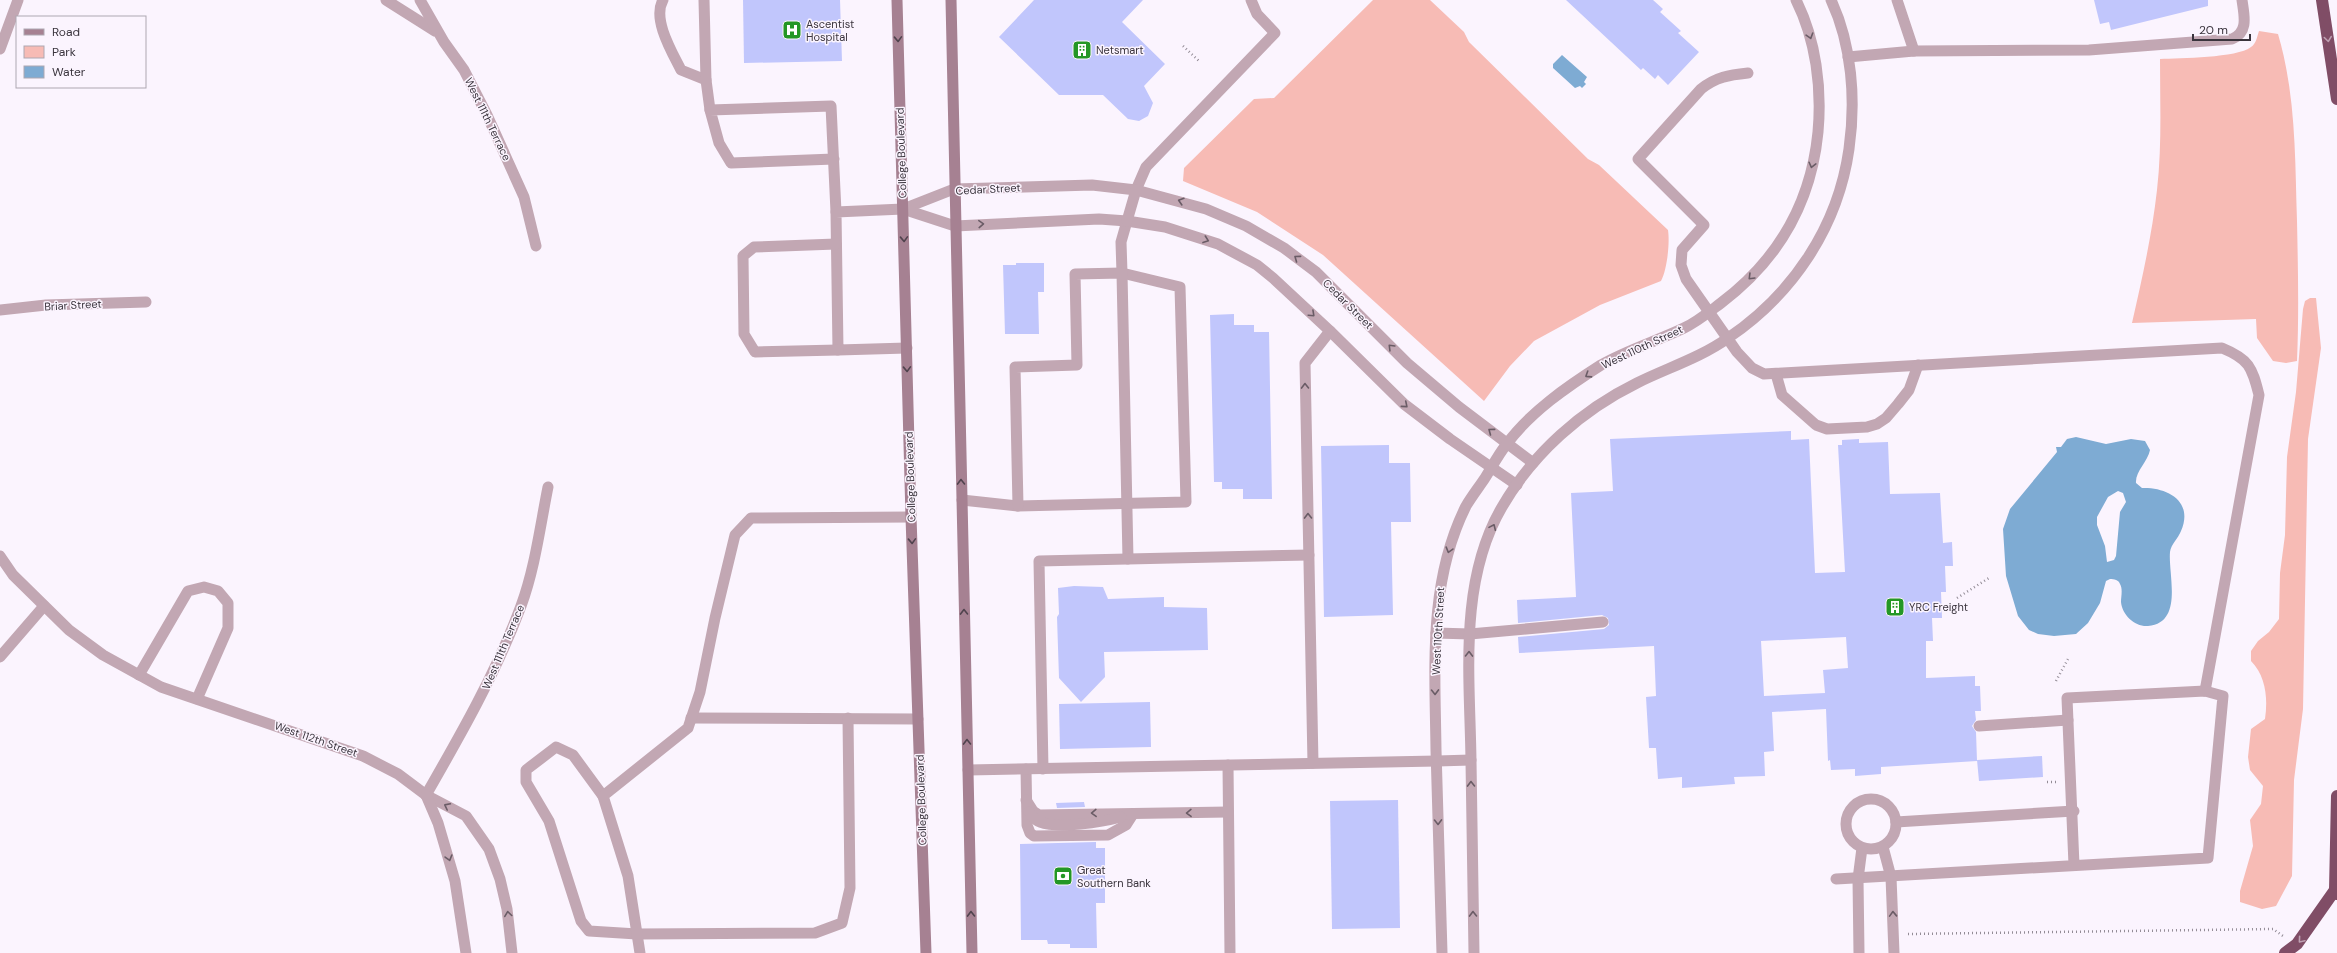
<svg xmlns="http://www.w3.org/2000/svg" width="2337" height="953" font-family="'DM Sans',sans-serif">
<style>
.green{fill:#f7bbb5}
.water{fill:#7eabd3;fill-rule:evenodd}
.building{fill:#c1c6fc;fill-rule:evenodd}
.lines{fill:none;stroke-linecap:round;stroke-linejoin:round}
.path{stroke:#938c96;stroke-width:2.5;stroke-dasharray:1 3;stroke-linecap:butt}
.service{stroke:#c2a7b3;stroke-width:11}
.minor{stroke:#c2a7b3;stroke-width:11}
.secondary{stroke:#a68192;stroke-width:11}
.motorway{stroke:#804d66;stroke-width:12}
.oneway{stroke:#6a5c66}
.oneway2{stroke:#50434e}
.oneway3{stroke:#bea0b2}
.labels{text-anchor:middle;dominant-baseline:central;stroke-width:3;stroke-linejoin:round;paint-order:stroke}
.poi-label{font-size:11px;fill:#3a343d;stroke:#fbf4fe;text-anchor:start}
.street-label{font-size:11px;fill:#3a343d;stroke:#fbf4fe}
</style>
<rect width="100%" height="100%" fill="#fbf4fe"/>
<!-- green -->
<g class="green">
<path d="M1373,0H1430L1464,32L1469,42L1588,159L1599,165L1668,230C1670,243 1667,270 1661,281L1600,305L1534,341L1510,366L1484,401L1323,255L1257,212L1183,181L1184,168L1254,99L1274,98Z"/>
<path d="M2259,31L2278,34C2296,95 2295,158 2297,221C2298,268 2299,314 2297,361L2286,363L2273,361L2257,338L2256,319L2132,323C2142,279 2152,235 2157,190C2162,147 2160,102 2160,59C2180,58 2237,58 2251,47C2256,44 2257,37 2259,31Z"/>
<path d="M2310,298H2316L2321,348L2308,439L2303,709L2294,780L2292,876L2276,906L2262,909L2240,902V891L2253,846L2250,820L2261,804L2263,786L2250,770L2248,757L2251,729L2265,719C2268,699 2266,676 2251,661V651L2258,641L2269,632L2279,619L2280,573L2285,535L2287,457L2296,392L2303,309L2305,301Z"/>
</g>
<!-- water -->
<g class="water">
<path d="M1562,55L1587,77L1584,82L1586,84L1582,88L1580,86L1575,88L1553,68V64Z"/>
<path d="M2076,437L2106,444L2131,439L2145,441L2150,450C2148,461 2135,472 2136,483L2142,488C2167,487 2194,501 2181,531C2178,539 2171,544 2170,552C2168,574 2184,623 2148,626C2135,627 2122,615 2121,602C2121,597 2123,589 2120,584C2119,580 2114,579 2110,579L2106,581L2100,603L2088,623L2076,634L2054,636L2038,634L2029,630L2018,616L2006,576L2003,529L2010,509L2057,452L2056,447H2061L2067,439ZM2118,491L2123,493L2126,502L2120,512L2116,556L2114,560L2107,562L2105,546L2097,525V517L2108,497Z"/>
</g>
<!-- building -->
<g class="building">
<path d="M743,0H840L842,61L744,63Z"/>
<path d="M1034,0H1143L1122,22L1165,64L1144,86L1153,103L1148,116L1139,121L1128,119L1103,95H1059L999,37Z"/>
<path d="M1566,0H1653L1663,9L1660,12L1681,31L1678,33L1699,52L1668,85L1658,75L1655,79L1643,68L1641,70Z"/>
<path d="M2094,0H2208V6L2111,30L2109,22L2100,24Z"/>
<path d="M1016,263H1044V292H1038L1039,334H1005L1003,265H1016Z"/>
<path d="M1234,314V325H1254V332H1269L1272,499H1243V489H1222V482H1214L1210,315Z"/>
<path d="M1791,431V440L1809,439L1815,573L1845,572L1838,445H1842V440L1859,439V443L1888,442L1890,494L1940,493L1943,543L1952,542L1953,566H1945L1946,592H1941L1942,618H1932L1933,641H1926V678L1975,676V686H1980L1981,711H1975L1976,720L1972,726L1976,732L1977,761L1881,767V774L1855,776V769L1831,770L1830,760L1828,761L1826,709L1772,712L1774,751L1764,752L1765,776L1734,777L1735,784L1682,788V777L1658,779L1656,748H1649L1646,697L1656,696L1654,646L1519,653L1518,637L1604,629L1609,625L1608,618L1602,615L1518,623L1517,600L1576,597L1571,493L1613,491L1610,439ZM1846,637L1848,668L1823,670L1825,693L1764,696L1761,641Z"/>
<path d="M1389,445V463H1410L1411,522H1391L1393,615L1324,617L1321,446Z"/>
<path d="M1074,586L1103,587L1108,599L1164,597V607L1207,608L1208,650L1104,652L1105,677L1081,702L1059,678L1057,617L1059,614L1058,588Z"/>
<path d="M1150,702L1151,747L1060,749L1059,704Z"/>
<path d="M2042,756L2043,777L1979,781L1977,760Z"/>
<path d="M1398,800L1400,928L1332,929L1330,801Z"/>
<path d="M1084,802L1085,807L1057,808L1056,803Z"/>
<path d="M1096,842V848H1105V903H1096L1097,948H1070V944H1048L1047,940H1021L1020,844Z"/>
</g>
<g class="lines">
<!-- path -->
<g class="path">
<path d="M1183,46L1200,62"/>
<path d="M1957,598L1989,578"/>
<path d="M2056,681L2068,659"/>
<path d="M2047,782H2056"/>
<path d="M1908,934L2273,929L2283,936"/>
</g>
<!-- service -->
<g class="service">
<path d="M663,0C652,19 672,52 681,70L706,80"/>
<path d="M704,0L706,80L710,110"/>
<path d="M1897,0L1914,51"/>
<path d="M1848,57L1914,51L2089,50L2232,39C2249,32 2244,15 2242,0"/>
<path d="M1748,73C1729,75 1716,77 1701,89L1638,159L1704,225L1682,250L1681,265L1686,279L1737,352L1752,368L1764,374L2222,348C2249,359 2252,367 2259,395L2205,691"/>
<path d="M834,159L731,163L719,143L710,110L831,106L836,212"/>
<path d="M1136,190L1146,167L1275,33L1257,14L1251,0"/>
<path d="M903,209L836,212L838,350L907,348"/>
<path d="M836,244L754,247L743,256L744,334L755,352L838,350"/>
<path d="M1776,374L1782,395L1816,425L1827,429L1867,427L1877,424L1886,418L1898,404L1909,390L1918,365"/>
<path d="M962,500L1018,506L1186,502L1180,287L1122,273L1121,242L1127,221"/>
<path d="M1018,506L1015,367L1077,365L1075,274L1122,273L1128,559"/>
<path d="M1436,633L1470,634L1603,622"/>
<path d="M691,718L918,719"/>
<path d="M1979,726L2068,720"/>
<path d="M1313,763L1305,363L1330,331"/>
<path d="M1228,765L1230,953"/>
<path d="M1026,769L1027,825L1030,833L1034,836L1108,835L1126,825L1133,814"/>
<path d="M1043,769L1039,561L1309,555"/>
<path d="M968,770L1437,761"/>
<path d="M603,796L573,755L556,747L526,770V782L549,821L581,921L589,931L637,934L815,933L842,923L850,888L848,718"/>
<circle cx="1871" cy="824" r="25"/>
<path d="M1026,800L1033,811L1039,815L1228,812"/>
<path d="M1029,812C1032,816 1035,821 1040,822C1059,829 1102,822 1121,817"/>
<path d="M1896,822L2074,811"/>
<path d="M1883,847L1891,877L1894,953"/>
<path d="M1836,879L2208,858L2223,696L2205,691L2067,698L2074,865"/>
<path d="M640,953L628,876L603,796L688,728L700,692L715,618L735,535L751,518L911,517"/>
<path d="M1859,953L1858,879L1862,848"/>
</g>
<!-- minor -->
<g class="minor">
<path d="M386,0L435,31"/>
<path d="M420,0L444,42L464,70L487,115L524,197L536,246"/>
<path d="M0,49L18,0"/>
<path d="M903,209L954,189L1092,185L1136,190L1206,209L1246,226L1284,248L1316,272L1407,363L1459,407L1533,463"/>
<path d="M903,209L955,226L1099,219L1127,221L1165,227L1218,244L1257,265L1273,278L1330,331L1404,404L1450,439L1517,485"/>
<path d="M1127,221L1136,190"/>
<path d="M0,310L46,305L146,302"/>
<path d="M0,556L13,575L69,630L103,655L161,687L363,756L398,774L426,795L466,816L489,849L500,879L507,909L512,953"/>
<path d="M0,657L44,606"/>
<path d="M139,675L188,591L204,587L218,591L228,603V628L197,699"/>
<path d="M1437,761L1471,760"/>
<path d="M426,795C461,734 496,673 521,606C535,568 540,527 548,487"/>
<path d="M426,795L438,823L455,881L466,953"/>
<path d="M1442,953C1440,885 1438,818 1436,750C1435,667 1428,582 1466,506C1472,496 1479,487 1485,478C1492,467 1498,455 1506,445C1530,412 1568,386 1601,365C1627,350 1657,341 1684,328C1697,322 1709,312 1721,303C1778,260 1811,204 1818,132C1822,88 1816,40 1796,0"/>
<path d="M1474,953C1473,889 1472,825 1471,761C1470,678 1458,582 1502,507C1533,453 1582,410 1637,383C1667,368 1700,358 1728,338C1793,294 1838,227 1849,149C1856,100 1852,45 1831,0"/>
</g>
<!-- secondary -->
<g class="secondary">
<path d="M897,0L911,517L926,953"/>
<path d="M951,0L972,953"/>
</g>
<!-- motorway -->
<g class="motorway">
<path d="M2322,0L2337,99"/>
<path d="M2337,796L2335,890L2337,894"/>
<path d="M2285,953L2297,944L2335,890"/>
</g>
</g>
<!-- one-way arrows -->
<defs><path id="oneway-chevron" d="M-2-3.5L2.5 0L-2 3.5" fill="none" stroke-width="1.6" stroke-linecap="round" stroke-linejoin="round"/></defs>
<g class="oneway">
<use href="#oneway-chevron" transform="translate(1810 36) rotate(73)"/>
<use href="#oneway-chevron" transform="translate(1812 165) rotate(104)"/>
<use href="#oneway-chevron" transform="translate(1181 201) rotate(-163)"/>
<use href="#oneway-chevron" transform="translate(981 224) rotate(-3)"/>
<use href="#oneway-chevron" transform="translate(1206 240) rotate(20)"/>
<use href="#oneway-chevron" transform="translate(1297 258) rotate(-144)"/>
<use href="#oneway-chevron" transform="translate(1751 277) rotate(135)"/>
<use href="#oneway-chevron" transform="translate(1312 314) rotate(43)"/>
<use href="#oneway-chevron" transform="translate(1391 347) rotate(-135)"/>
<use href="#oneway-chevron" transform="translate(1588 375) rotate(147)"/>
<use href="#oneway-chevron" transform="translate(1305 386) rotate(-91)"/>
<use href="#oneway-chevron" transform="translate(1405 405) rotate(40)"/>
<use href="#oneway-chevron" transform="translate(1491 431) rotate(-143)"/>
<use href="#oneway-chevron" transform="translate(1308 516) rotate(-91)"/>
<use href="#oneway-chevron" transform="translate(1493 527) rotate(-66)"/>
<use href="#oneway-chevron" transform="translate(1449 550) rotate(106)"/>
<use href="#oneway-chevron" transform="translate(1469 654) rotate(-89)"/>
<use href="#oneway-chevron" transform="translate(1435 692) rotate(89)"/>
<use href="#oneway-chevron" transform="translate(1471 784) rotate(-91)"/>
<use href="#oneway-chevron" transform="translate(447 806) rotate(-153)"/>
<use href="#oneway-chevron" transform="translate(1094 813) rotate(178)"/>
<use href="#oneway-chevron" transform="translate(1189 813) rotate(179)"/>
<use href="#oneway-chevron" transform="translate(1438 822) rotate(89)"/>
<use href="#oneway-chevron" transform="translate(449 858) rotate(74)"/>
<use href="#oneway-chevron" transform="translate(508 914) rotate(-98)"/>
<use href="#oneway-chevron" transform="translate(1473 914) rotate(-91)"/>
<use href="#oneway-chevron" transform="translate(1893 914) rotate(-92)"/>
</g>
<g class="oneway2">
<use href="#oneway-chevron" transform="translate(898 39) rotate(88)"/>
<use href="#oneway-chevron" transform="translate(904 239) rotate(88)"/>
<use href="#oneway-chevron" transform="translate(907 369) rotate(88)"/>
<use href="#oneway-chevron" transform="translate(961 482) rotate(-91)"/>
<use href="#oneway-chevron" transform="translate(912 541) rotate(88)"/>
<use href="#oneway-chevron" transform="translate(964 612) rotate(-91)"/>
<use href="#oneway-chevron" transform="translate(967 742) rotate(-91)"/>
<use href="#oneway-chevron" transform="translate(971 914) rotate(-91)"/>
</g>
<g class="oneway3">
<use href="#oneway-chevron" transform="translate(2328 39) rotate(82)"/>
<use href="#oneway-chevron" transform="translate(2301 940) rotate(130)"/>
</g>
<!-- icons -->
<defs>
<g id="hospital-square" transform="scale(1)"><rect x="-9" y="-9" width="18" height="18" rx="4" fill="#249725" stroke="#fbf4fe"/><path d="M-5-5h3v3.5h4V-5h3V5h-3V1.5h-4V5h-3Z" fill="#fff"/></g>
<g id="building-square" transform="scale(1)"><rect x="-9" y="-9" width="18" height="18" rx="4" fill="#249725" stroke="#fbf4fe"/><path d="M-4-6H4V6H1V3H-1V6H-4ZM-2.5-4.3h1.7v1.8h-1.7ZM.8-4.3h1.7v1.8H.8ZM-2.5-1h1.7V.8h-1.7ZM.8-1h1.7V.8H.8Z" fill="#fff"/></g>
<g id="bank-square" transform="scale(1)"><rect x="-9" y="-9" width="18" height="18" rx="4" fill="#249725" stroke="#fbf4fe"/><path d="M-6-4H6V4H-6ZM0-2.3a2.3 2.3 0 1 0 0 4.6a2.3 2.3 0 1 0 0-4.6Z" fill="#fff"/></g>
</defs>
<g fill-rule="evenodd">
<use href="#hospital-square" x="792" y="30"/>
<use href="#building-square" x="1082" y="50"/>
<use href="#building-square" x="1895" y="607"/>
<use href="#bank-square" x="1063" y="876"/>
</g>
<g class="labels">
<!-- poi labels -->
<g class="poi-label">
<text x="806" y="24">Ascentist<tspan x="806" dy="13">Hospital</tspan></text>
<text x="1096" y="50">Netsmart</text>
<text x="1909" y="607">YRC Freight</text>
<text x="1077" y="870">Great<tspan x="1077" dy="13">Southern Bank</tspan></text>
</g>
<!-- street labels -->
<g class="street-label">
<text transform="translate(488 119) rotate(64)">West 111th Terrace</text>
<text transform="translate(901 153) rotate(-92)">College Boulevard</text>
<text transform="translate(988 189) rotate(-3)">Cedar Street</text>
<text transform="translate(1348 304) rotate(45)">Cedar Street</text>
<text transform="translate(73 305) rotate(-3)">Briar Street</text>
<text transform="translate(1642 347) rotate(-25)">West 110th Street</text>
<text transform="translate(910 477) rotate(-92)">College Boulevard</text>
<text transform="translate(1438 631) rotate(-87)">West 110th Street</text>
<text transform="translate(503 647) rotate(-67)">West 111th Terrace</text>
<text transform="translate(316 739) rotate(19)">West 112th Street</text>
<text transform="translate(921 800) rotate(-92)">College Boulevard</text>
</g>
</g>
<!-- legend -->
<rect x="16" y="16" width="130" height="72" fill="#fbf4fe" stroke="#aea7b1"/>
<rect x="24" y="29" width="20" height="6" fill="#a68192" stroke="#aea7b1"/>
<text x="52" y="36" font-size="12" fill="#3a343d">Road</text>
<rect x="24" y="46" width="20" height="12" fill="#f7bbb5" stroke="#aea7b1"/>
<text x="52" y="56" font-size="12" fill="#3a343d">Park</text>
<rect x="24" y="66" width="20" height="12" fill="#7eabd3" stroke="#aea7b1"/>
<text x="52" y="76" font-size="12" fill="#3a343d">Water</text>
<!-- scale -->
<path d="M2193 34v6h57v-6" fill="none" stroke="#3a343d" stroke-width="2"/>
<text x="2199" y="34" font-size="12" fill="#3a343d" stroke="#fbf4fe" stroke-width="3" paint-order="stroke">20 m</text>
</svg>
